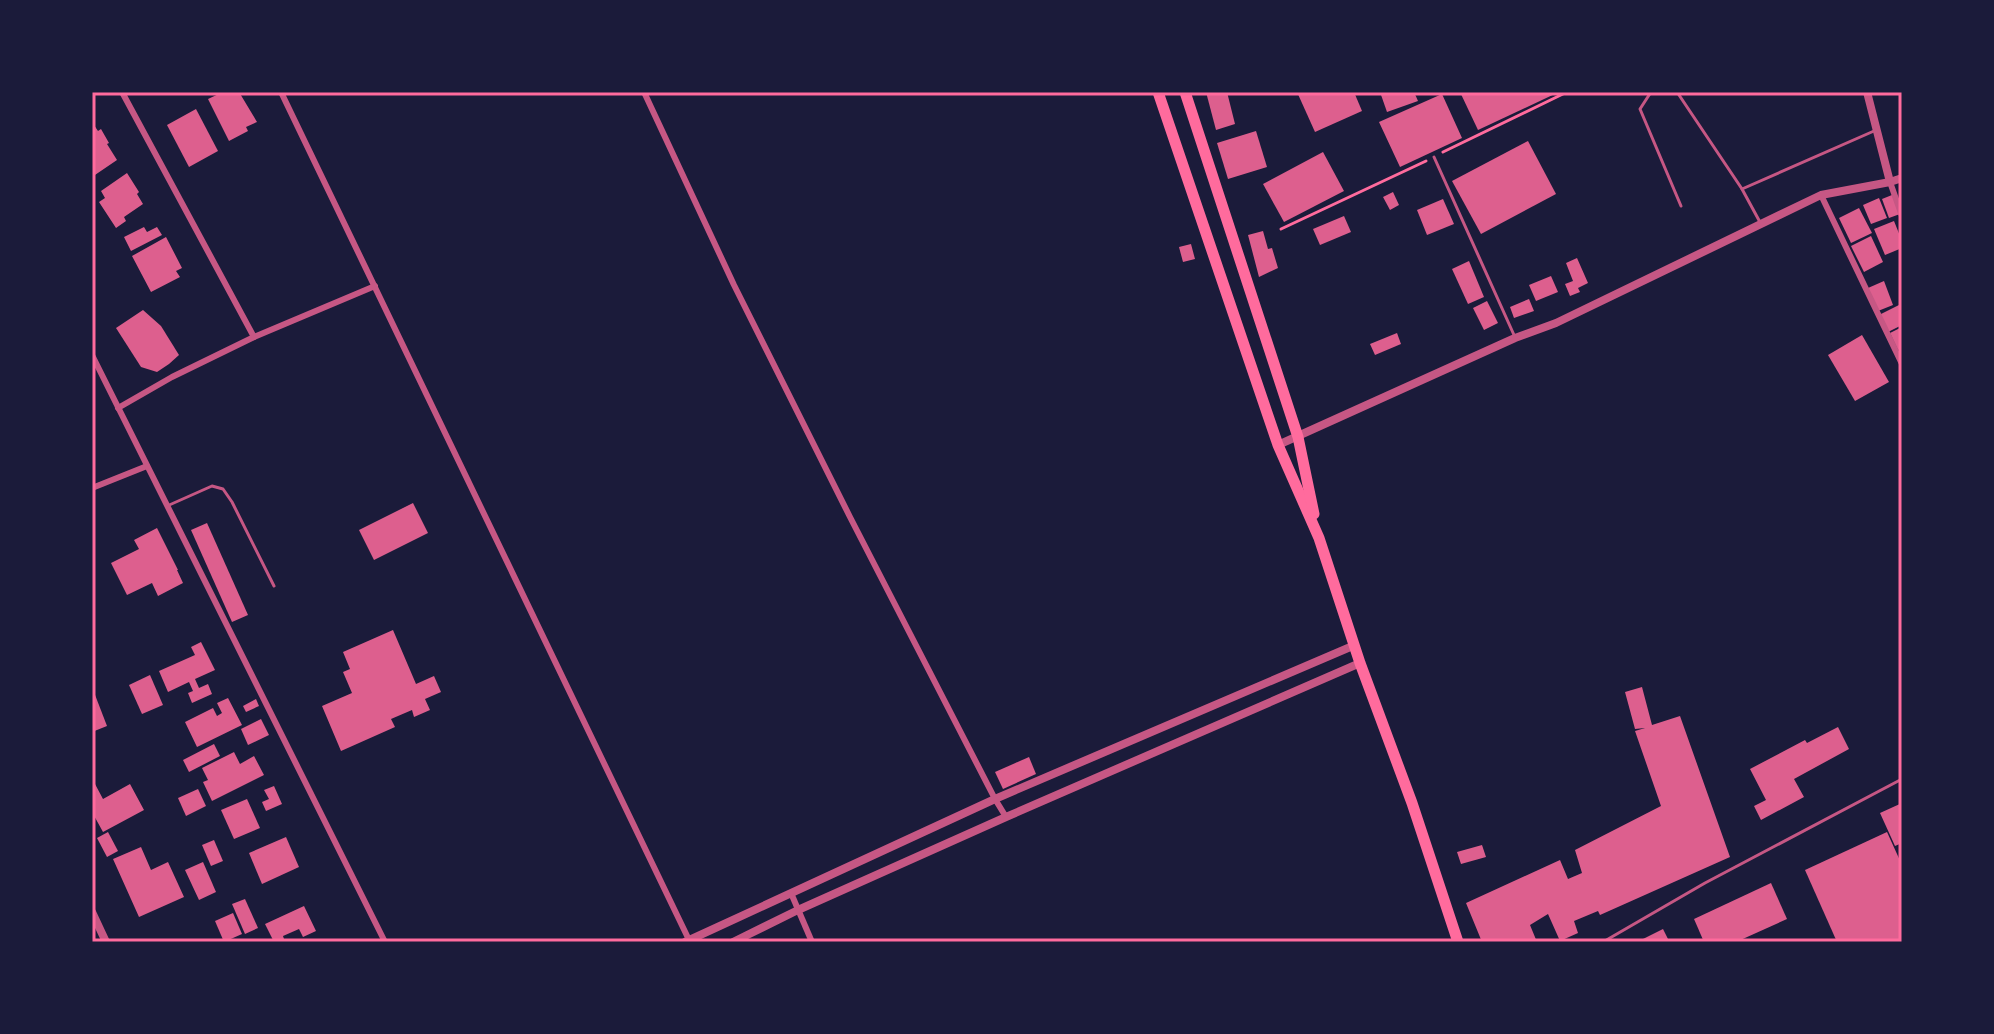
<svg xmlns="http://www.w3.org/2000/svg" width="1994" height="1034" font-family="Jost,sans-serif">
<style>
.building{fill:#dd5f8e}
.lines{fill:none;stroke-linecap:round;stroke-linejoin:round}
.path{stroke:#ff6b9d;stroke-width:3}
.service{stroke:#c65784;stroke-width:3}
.minor{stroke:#c65784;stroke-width:6}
.tertiary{stroke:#c65784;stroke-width:8}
.trunk{stroke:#ff6b9d;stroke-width:11}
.neatline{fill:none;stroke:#ff6b9d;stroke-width:3}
</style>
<rect width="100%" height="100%" fill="#1b1b3a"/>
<!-- building -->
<g class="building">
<path d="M223,92H239L257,122L246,127L248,131L229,141L208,99Z"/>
<path d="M1206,92H1227L1235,124L1216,130Z"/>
<path d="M1297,92H1354L1362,111L1315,132Z"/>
<path d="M1380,92H1414L1418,101L1387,112Z"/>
<path d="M1460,92H1559L1478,130Z"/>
<path d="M1442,94L1462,138L1400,167L1379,122Z"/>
<path d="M196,109L218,151L189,167L167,125Z"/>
<path d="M92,122L98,131L101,129L109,143L107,144L117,160L92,177Z"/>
<path d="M1256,131L1267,167L1228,179L1217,143Z"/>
<path d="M1528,141L1556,194L1481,234L1452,181Z"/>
<path d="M1323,152L1344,191L1284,222L1263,184Z"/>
<path d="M127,173L139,192L137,194L143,204L124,217L126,221L116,228L99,202L105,198L101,191Z"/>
<path d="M1393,192L1399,205L1390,210L1383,197Z"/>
<path d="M1892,195L1900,214L1889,218L1882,199Z"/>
<path d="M1879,198L1887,218L1871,224L1863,205Z"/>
<path d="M1443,199L1454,224L1427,235L1417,210Z"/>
<path d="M1859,208L1872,233L1851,243L1839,218Z"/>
<path d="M1344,216L1351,232L1320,245L1313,229Z"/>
<path d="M1894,221L1902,241V248L1885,255L1874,229Z"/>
<path d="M144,227L147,232L157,227L162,235L131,251L124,237Z"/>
<path d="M1263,231L1268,249L1272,248L1278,268L1259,277L1248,235Z"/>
<path d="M1871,236L1883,262L1864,272L1851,246Z"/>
<path d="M166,237L182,268L176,271L180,277L151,292L132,256Z"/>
<path d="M1191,244L1195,259L1183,262L1179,247Z"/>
<path d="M1577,258L1588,283L1578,288L1580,292L1570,296L1565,284L1573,281L1566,263Z"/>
<path d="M1469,261L1484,297L1468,304L1452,269Z"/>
<path d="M1551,276L1558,292L1536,301L1529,285Z"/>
<path d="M1884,281L1893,305L1878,311L1868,288Z"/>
<path d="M1529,299L1534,311L1514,318L1510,307Z"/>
<path d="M1487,301L1498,323L1484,330L1473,308Z"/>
<path d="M1899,305L1902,311V325L1888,332L1879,315Z"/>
<path d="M143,310L161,326L179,355L169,364L157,372L141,367L116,328Z"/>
<path d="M1902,327V348L1898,350L1890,333Z"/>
<path d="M1397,333L1401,344L1375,355L1370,344Z"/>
<path d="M1862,335L1889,382L1855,401L1828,355Z"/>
<path d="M413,503L428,533L374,560L359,530Z"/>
<path d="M207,523L248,615L232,622L191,530Z"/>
<path d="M157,528L178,570H177L183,583L158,596L152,583L127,595L111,563L139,549L134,540Z"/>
<path d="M393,630L416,684L434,676L441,692L425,699L430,710L414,717L412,710L391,719L395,727L341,751L322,706L352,693L343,672L350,669L343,652Z"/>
<path d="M201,642L215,670L195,679L199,688L208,684L212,694L192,703L188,693L193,691L189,682L168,692L159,671L195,655L191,647Z"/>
<path d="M150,675L163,705L142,714L129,685Z"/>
<path d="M92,687L107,726L92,732Z"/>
<path d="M1642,687L1652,725L1680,716L1730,857L1600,915L1598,911L1574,921L1578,933L1560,941L1548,914L1530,925L1537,942H1482L1466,903L1560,860L1568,879L1582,873L1575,850L1661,806L1635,731L1645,728L1635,729L1625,692Z"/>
<path d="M228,698L242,725L197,747L185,722L213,708L217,716L222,713L217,703Z"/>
<path d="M256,699L259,706L246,712L243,706Z"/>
<path d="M261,719L269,735L248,745L241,729Z"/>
<path d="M1838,727L1849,749L1794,779L1804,797L1761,820L1754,806L1766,800L1750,769L1805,740L1807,743Z"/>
<path d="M214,744L220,756L189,772L183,760Z"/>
<path d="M234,752L240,764L254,756L264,775L212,801L203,782L208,780L202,768Z"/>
<path d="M1029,757L1036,774L1003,789L995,772Z"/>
<path d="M95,784L103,799L130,784L144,810L103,832L92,812V786Z"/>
<path d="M274,786L282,804L266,811L262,802L269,799L264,790Z"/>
<path d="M198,789L206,806L186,816L178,798Z"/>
<path d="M247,799L260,828L234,839L221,810Z"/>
<path d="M1902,803V843L1895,846L1880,813Z"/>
<path d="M108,832L118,851L107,857L97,838Z"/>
<path d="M1887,832L1902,865V942H1837L1805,870Z"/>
<path d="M286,837L299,867L262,884L249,853Z"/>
<path d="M214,840L223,861L211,866L202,845Z"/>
<path d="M1482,845L1486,857L1461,864L1457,852Z"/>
<path d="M141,847L151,870L168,862L184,897L139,917L113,859Z"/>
<path d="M203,862L216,892L199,900L185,870Z"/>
<path d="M1771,883L1787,919L1736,942H1704L1694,919Z"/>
<path d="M245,899L258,928L245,934L232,904Z"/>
<path d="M304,906L316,931L303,937L299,929L283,936L285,942H274L265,924Z"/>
<path d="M233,913L242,934L224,942L215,921Z"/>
<path d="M1663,929L1669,941L1637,942Z"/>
</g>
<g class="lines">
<!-- path -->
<g class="path">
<path d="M1443,152L1567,92"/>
<path d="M1281,229L1426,161"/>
</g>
<!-- service -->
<g class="service">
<path d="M1651,92L1640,109L1681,206"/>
<path d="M1677,92L1742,189L1761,224"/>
<path d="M1434,157L1514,335"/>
<path d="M1742,189L1874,131"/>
<path d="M167,506L212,486L223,489L232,502L274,586"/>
<path d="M1603,942L1705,883L1902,779"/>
</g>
<!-- minor -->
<g class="minor">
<path d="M122,92L254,337"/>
<path d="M281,92L690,942"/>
<path d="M644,92L734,285L850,517L995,799L1006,817"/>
<path d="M1890,182L1902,216"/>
<path d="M1821,195L1902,364"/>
<path d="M92,355L385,942"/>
<path d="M118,408L172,377L254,337L375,286"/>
<path d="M92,488L147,466"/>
<path d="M791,893L812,942"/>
</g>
<!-- tertiary -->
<g class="tertiary">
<path d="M1867,92L1890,182"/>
<path d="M1278,445L1515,338L1556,323L1821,195L1890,182L1902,178"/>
<path d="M92,912L106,942"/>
<path d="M685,942L995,799L1355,645"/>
<path d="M733,942L798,910L1006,817L1360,663"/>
</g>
<!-- trunk -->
<g class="trunk">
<path d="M1158,92L1278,445L1319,538L1360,663L1412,803L1458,942"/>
<path d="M1185,92L1298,437L1314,514"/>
</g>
</g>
<!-- border -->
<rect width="1994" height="1034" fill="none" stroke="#1b1b3a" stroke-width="188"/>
<rect x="94" y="94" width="1806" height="846" class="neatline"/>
</svg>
